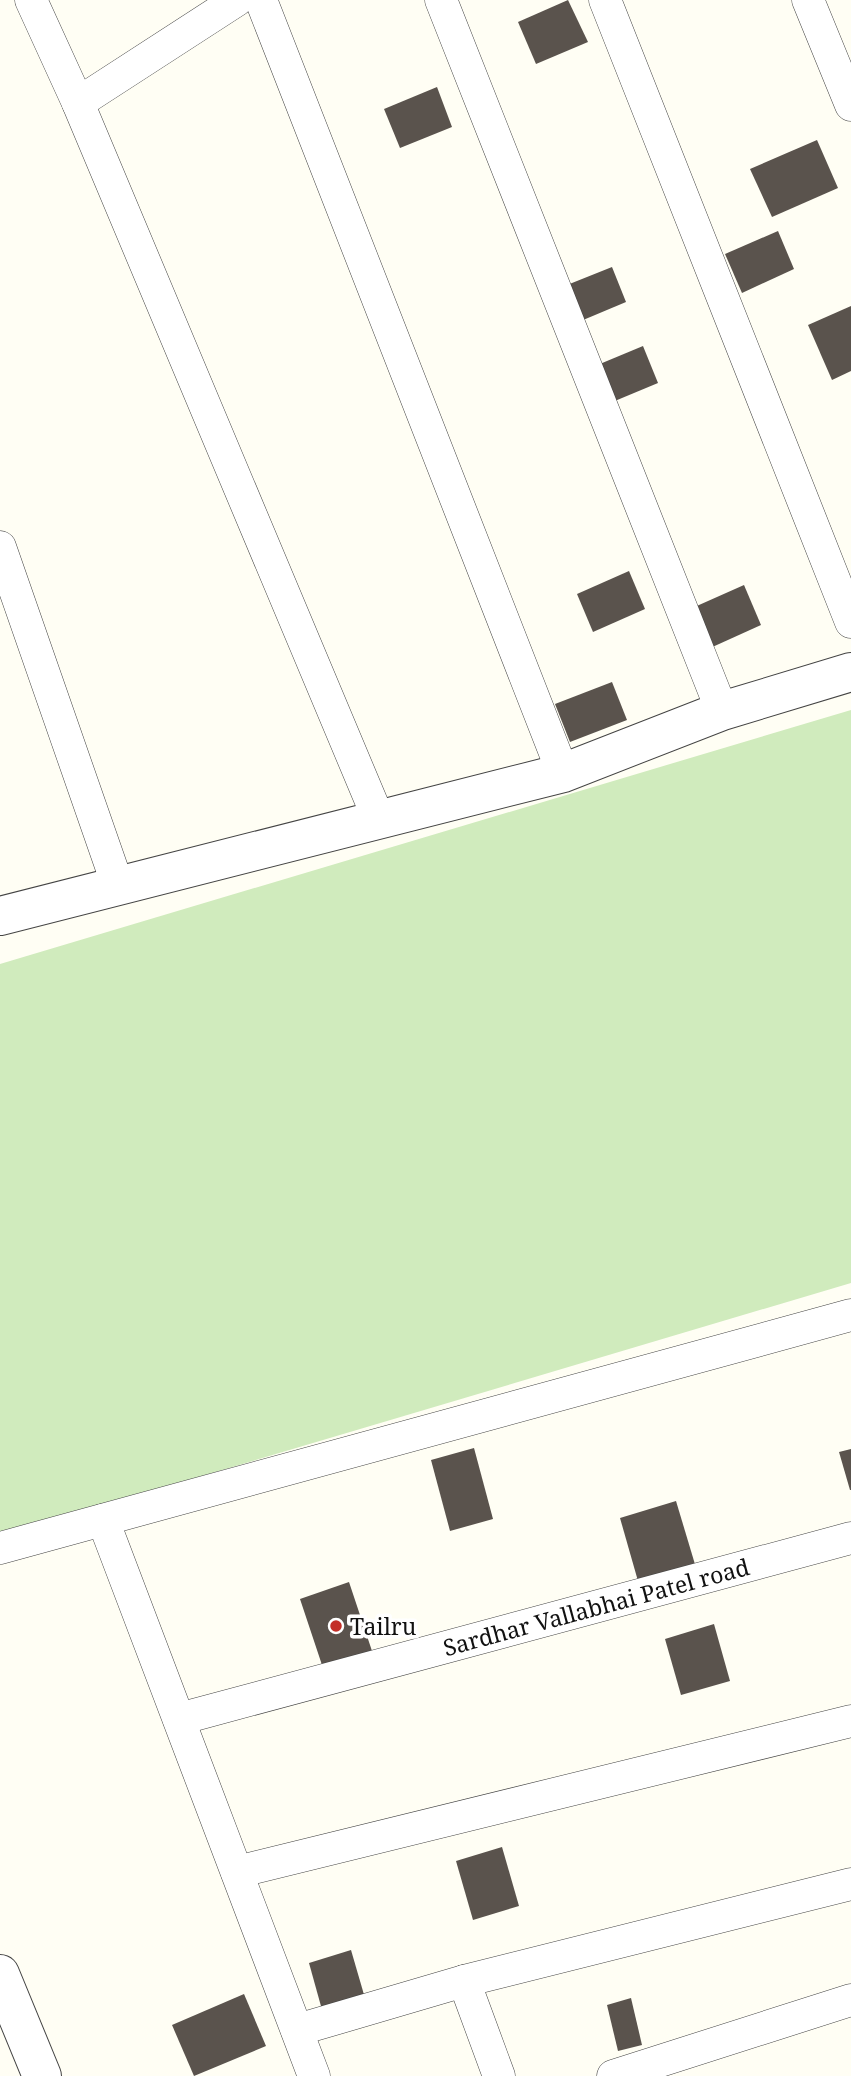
<svg xmlns="http://www.w3.org/2000/svg" width="851" height="2076" font-family="'Noto Serif',serif">
<style>
.green{fill:#d0ebbd}
.building{fill:#5a534d}
.lines{fill:none;stroke-linecap:round;stroke-linejoin:round}
.minor-casing{stroke:#444;stroke-width:33}
.tertiary-casing{stroke:#444;stroke-width:40}
.minor{stroke:#fff;stroke-width:32}
.tertiary{stroke:#fff;stroke-width:38}
.poi-dot{fill:#c32e27;stroke:#fff;stroke-width:2.5}
.labels{text-anchor:middle;dominant-baseline:central;stroke-width:7;stroke-linejoin:round;paint-order:stroke}
.street-label{font-size:23px;fill:#111;stroke:#fff}
.poi-label{font-size:23px;fill:#111;stroke:#fff;text-anchor:start}
</style>
<rect width="100%" height="100%" fill="#fffef4"/>
<!-- green -->
<path class="green" d="M851,710V1283L0,1536V964Z"/>
<!-- building -->
<g class="building">
<path d="M568,0L588,42L536,64L518,22Z"/>
<path d="M437,87L452,127L400,148L384,109Z"/>
<path d="M817,140L838,188L772,217L750,169Z"/>
<path d="M778,231L794,269L742,293L725,254Z"/>
<path d="M612,267L626,302L576,323L562,287Z"/>
<path d="M851,306V371L832,380L808,325Z"/>
<path d="M643,346L658,383L610,403L595,366Z"/>
<path d="M629,571L645,609L593,632L577,594Z"/>
<path d="M744,585L761,625L708,649L690,609Z"/>
<path d="M612,682L627,720L570,742L555,704Z"/>
<path d="M474,1448L493,1519L450,1531L431,1460Z"/>
<path d="M851,1449V1490H850L839,1452Z"/>
<path d="M676,1501L697,1571L640,1588L620,1518Z"/>
<path d="M349,1582L373,1654L324,1671L300,1599Z"/>
<path d="M714,1624L730,1681L681,1695L665,1639Z"/>
<path d="M502,1847L519,1906L473,1920L456,1861Z"/>
<path d="M351,1950L367,2005L324,2017L309,1963Z"/>
<path d="M244,1994L266,2046L194,2076L172,2025Z"/>
<path d="M631,1998L642,2045L618,2051L607,2005Z"/>
</g>
<g class="lines">
<!-- minor casing -->
<g class="minor-casing">
<g id="minor">
<path d="M31,0L78,103L379,820"/>
<path d="M261,0L563,773"/>
<path d="M441,0L722,711"/>
<path d="M605,0L851,622"/>
<path d="M808,0L851,105"/>
<path d="M78,103L237,0"/>
<path d="M0,547L118,886"/>
<path d="M103,1520L314,2076"/>
<path d="M0,1548L851,1315"/>
<path id="s1" d="M179,1719L851,1538"/>
<path d="M237,1872L851,1721"/>
<path d="M464,1981L499,2076"/>
<path d="M297,2030L464,1981L851,1884"/>
<path d="M613,2076L851,2000"/>
</g>
</g>
<!-- tertiary casing -->
<g class="tertiary-casing">
<g id="tertiary">
<path d="M0,916L563,773L722,711L851,672"/>
<path d="M0,1974L42,2076"/>
</g>
</g>
<!-- minor -->
<use href="#minor" class="minor"/>
<!-- tertiary -->
<use href="#tertiary" class="tertiary"/>
</g>
<!-- markers -->
<circle class="poi-dot" cx="336" cy="1626" r="7"/>
<g class="labels">
<!-- street labels -->
<g class="street-label">
<text stroke="none"><textPath href="#s1" startOffset="432">Sardhar Vallabhai Patel road</textPath></text>
</g>
<!-- poi labels -->
<g class="poi-label">
<text x="350" y="1626">Tailru</text>
</g>
</g>
</svg>
